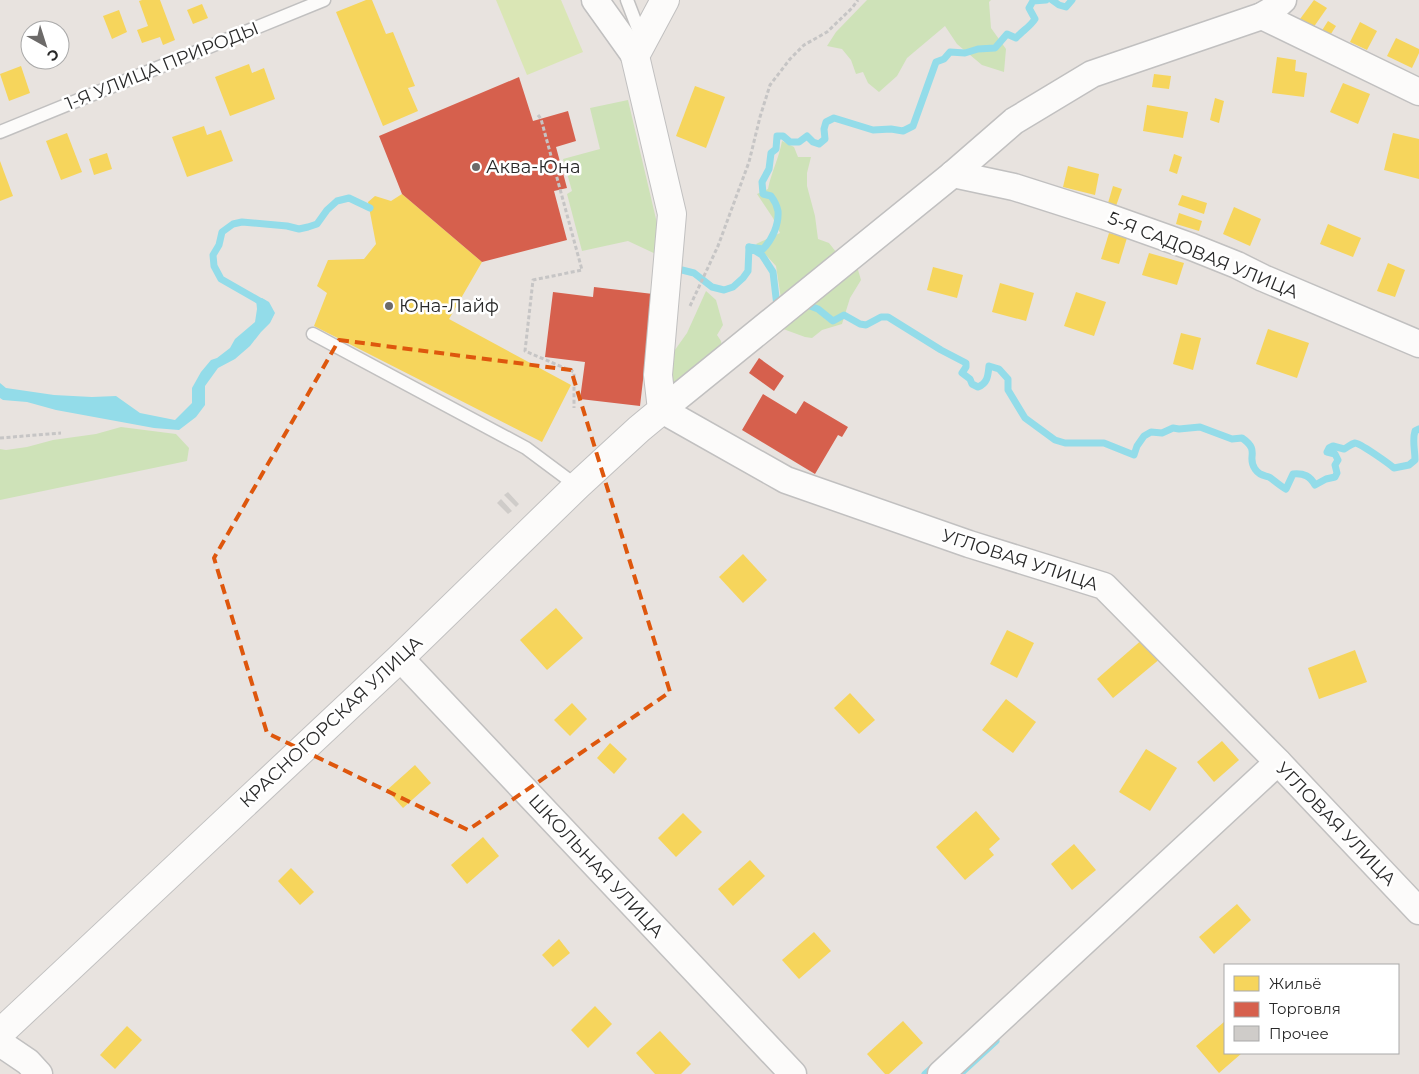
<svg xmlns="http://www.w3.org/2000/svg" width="1419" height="1074" font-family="Montserrat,sans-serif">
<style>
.green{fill:#cee2b8}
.pitch{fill:#dae6b5}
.water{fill:#93dce9}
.homes{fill:#f6d55c}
.shops{fill:#d6604d}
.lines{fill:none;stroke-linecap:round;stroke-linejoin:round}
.stream{stroke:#93dce9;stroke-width:7}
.building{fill:#cfccc9}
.service-casing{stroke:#c1c0c0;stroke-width:15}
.minor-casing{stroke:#c1c0c0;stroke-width:29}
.tertiary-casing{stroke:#c1c0c0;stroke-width:30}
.path{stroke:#c6c5c5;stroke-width:3;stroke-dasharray:4 2.5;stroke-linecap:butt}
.service{stroke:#fcfbfa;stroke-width:12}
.minor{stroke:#fcfbfa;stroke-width:26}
.tertiary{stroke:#fcfbfa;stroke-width:28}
.marked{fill:none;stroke:#de570d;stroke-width:4;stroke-dasharray:10 6;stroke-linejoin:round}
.poi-dot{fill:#6c6a69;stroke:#fff;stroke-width:2}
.labels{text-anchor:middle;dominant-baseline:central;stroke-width:5;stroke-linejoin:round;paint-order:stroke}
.street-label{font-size:18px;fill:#292929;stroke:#fff}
.poi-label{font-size:18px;fill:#292929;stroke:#fff;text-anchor:start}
</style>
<rect width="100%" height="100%" fill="#e8e3df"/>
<!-- green -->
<g class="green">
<path d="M867,0H991L989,2L991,28L1006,49L1004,72L982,65L957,44L945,26L907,58L897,76L879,92L868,83L863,72L856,74L851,60L842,49L827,46L836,32Z"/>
<path d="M628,100L660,236V256L628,241L582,251L567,194L572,191L563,159L600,149L590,108Z"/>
<path d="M782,141L794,147L798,157H811L807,173V186L815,216L818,239L829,243L840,257L782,305L776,266L756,244L780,233L773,218L757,194L768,189C771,173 779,158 782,141Z"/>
<path d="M856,263L861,280L850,298L842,324L822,330L812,338L805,337L775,326Z"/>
<path d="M706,291L716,300L723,325L717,335L721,341L723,352L668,397L665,364L687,333Z"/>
<path d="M121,427L176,434L189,448L187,461L0,500V449L6,450L27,447L53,440L96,434Z"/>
</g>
<!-- pitch -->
<path class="pitch" d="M496,0H561L583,52L527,75Z"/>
<!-- water -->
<path class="water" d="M262,298L269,302L275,313L270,323L261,332L250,346L235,359L218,368L205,386V405L196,417L179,430L154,428L56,410L27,402L3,400L0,398V383L6,388L54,395L92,397L116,396L140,413L175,420L192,403V388L201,372L211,360L217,358L230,348L235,339L255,322L257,309L256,299Z"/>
<!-- homes -->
<g class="homes">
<path d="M142,0H160L175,40L163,45L160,37L142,43L137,30L148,26L139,1Z"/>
<path d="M366,0H372L386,34L393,32L415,86L408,88L418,111L383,126L336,12Z"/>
<path d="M1314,0L1327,8L1313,28L1300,19Z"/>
<path d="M202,4L208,18L193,24L187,10Z"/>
<path d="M119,10L127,32L112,39L103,16Z"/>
<path d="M1328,21L1336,26L1329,37L1321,32Z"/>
<path d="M1360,22L1377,31L1367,50L1350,42Z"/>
<path d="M1396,38L1419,49V53L1412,68L1387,56Z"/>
<path d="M1277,57L1296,60L1295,71L1307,73L1304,97L1272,93Z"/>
<path d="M249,64L252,73L264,68L275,99L230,116L215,77Z"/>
<path d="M21,66L30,93L9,101L0,74Z"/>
<path d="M1154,74L1171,76L1169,89L1152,87Z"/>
<path d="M1343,83L1370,94L1358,124L1330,112Z"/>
<path d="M695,86L725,97L706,148L676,136Z"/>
<path d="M1215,98L1224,101L1219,123L1210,120Z"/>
<path d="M1147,105L1188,112L1183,138L1143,131Z"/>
<path d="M204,126L207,135L221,130L233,161L187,177L172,137Z"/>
<path d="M67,133L82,172L61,180L46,141Z"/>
<path d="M1393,133L1419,139V179L1384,170Z"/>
<path d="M107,153L112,169L94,175L89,159Z"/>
<path d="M1174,154L1182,157L1177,174L1169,171Z"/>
<path d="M0,161L13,196L0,201Z"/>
<path d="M1068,166L1099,174L1095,195L1063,187Z"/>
<path d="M1113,186L1122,189L1116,206L1108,203Z"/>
<path d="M402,194L482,262L449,319L571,385L542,442L314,326L327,293L317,286L328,260L364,259L376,244L368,202L375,196L391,201Z"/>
<path d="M1182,195L1207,203L1204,214L1178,205Z"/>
<path d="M1234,207L1261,219L1250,246L1223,234Z"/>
<path d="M1179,213L1202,221L1199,231L1176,224Z"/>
<path d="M1328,224L1361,238L1353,257L1320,244Z"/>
<path d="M1109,233L1127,238L1119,264L1101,259Z"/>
<path d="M1149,253L1184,263L1177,285L1142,275Z"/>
<path d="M1388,263L1405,270L1395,297L1377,291Z"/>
<path d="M933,267L963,275L957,298L927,290Z"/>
<path d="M1000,283L1034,293L1026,321L992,312Z"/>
<path d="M1076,292L1106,302L1094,336L1064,326Z"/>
<path d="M1268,329L1309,343L1297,378L1256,364Z"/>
<path d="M1181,333L1201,338L1193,370L1173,364Z"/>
<path d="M743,554L767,580L743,603L719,577Z"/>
<path d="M556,608L583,638L547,670L520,640Z"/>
<path d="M1007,630L1034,643L1017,678L990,664Z"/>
<path d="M1144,638L1161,658L1113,698L1097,679Z"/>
<path d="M1355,650L1367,682L1319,699L1308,668Z"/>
<path d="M850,693L875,720L859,734L834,708Z"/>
<path d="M1006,699L1036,722L1013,753L982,730Z"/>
<path d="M572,703L587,719L570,736L554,720Z"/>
<path d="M1222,741L1239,760L1214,782L1197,762Z"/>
<path d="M610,743L627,759L614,774L597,758Z"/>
<path d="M1146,749L1177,768L1150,811L1119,792Z"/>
<path d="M415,765L431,783L403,808L387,790Z"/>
<path d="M976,811L1000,839L989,849L994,855L965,880L936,847Z"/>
<path d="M683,813L702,832L676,857L658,838Z"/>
<path d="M483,837L499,856L467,884L451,865Z"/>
<path d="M1074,844L1096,870L1072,890L1051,864Z"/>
<path d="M750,860L765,876L733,906L718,889Z"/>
<path d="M291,868L314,892L300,905L278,881Z"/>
<path d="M1237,904L1251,920L1214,954L1199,937Z"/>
<path d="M814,932L831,951L799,979L782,960Z"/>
<path d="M559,939L570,953L553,967L542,955Z"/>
<path d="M595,1006L612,1024L588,1048L571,1030Z"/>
<path d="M903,1021L923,1043L889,1074H885L867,1054Z"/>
<path d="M1224,1022L1225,1024V1053H1242L1219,1073L1196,1046Z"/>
<path d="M127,1026L142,1040L115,1069L100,1055Z"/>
<path d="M660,1031L691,1064L681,1074H655L636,1053Z"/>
</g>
<!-- shops -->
<g class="shops">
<path d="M519,77L533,121L568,111L576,141L556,147L567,188L554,191L567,240L482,262L402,194L379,136Z"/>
<path d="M594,287L653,294L640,406L580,399L585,362L545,357L553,292L593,297Z"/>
<path d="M759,358L784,376L774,391L749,373Z"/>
<path d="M763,394L796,414L804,401L848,427L842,437L838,435L815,474L742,430Z"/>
</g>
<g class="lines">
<!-- stream -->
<g class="stream">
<path d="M1052,0L1059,5L1066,7L1072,0"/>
<path d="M749,247L763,249C772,240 779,225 778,211C777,206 774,200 771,196L763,194L762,182L769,169L771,153L776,149L777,136H783L790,142H799L807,136L813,142L819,144L825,139L824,129L826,122L834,118L873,130L891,129L903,131L913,126L936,62L944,59L950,52L965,53L978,49L995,48L1007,34L1016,38C1022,31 1030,27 1035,19L1029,8L1033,1L1046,0"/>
<path d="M682,270L694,273L712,287L724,290L733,287L743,278L748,271L749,247L762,255L773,272L777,306"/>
<path d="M263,303L221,279L214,266L213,255L219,245L222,232L233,224L242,222L287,226L299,229L308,227L317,224L327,210L337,201L349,198L370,208"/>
<path d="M802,303L818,309L833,321L844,315L860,324L866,325L881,317H888L941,350L966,363V367L962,373L970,379L972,384L978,387C988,383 988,375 989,366L999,369L1008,379V390L1025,418L1055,440L1065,443H1104L1134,455L1137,446L1144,436L1151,432L1162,433L1173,428L1179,429L1200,427L1232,439L1242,438C1261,451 1246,457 1255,469C1259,475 1263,475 1269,477C1274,480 1280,486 1286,489L1293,474C1304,473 1310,476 1315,485L1326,479L1335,477L1337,473L1335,465L1338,460L1335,454L1327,452L1329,448L1333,446L1344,449C1348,447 1351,444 1355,443C1360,443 1388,463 1394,468L1409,465L1415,460C1415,450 1412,440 1415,431L1419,429"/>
<path d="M925,1074L934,1066"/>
<path d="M960,1074L996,1041"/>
</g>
</g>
<!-- building -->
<g class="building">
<path d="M508,492L519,504L516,507L504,495Z"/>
<path d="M501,499L512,511L508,514L497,503Z"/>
</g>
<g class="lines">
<!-- service casing -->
<g class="service-casing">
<g id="service">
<path d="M627,0L642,39"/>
<path d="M0,132L324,0"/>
<path d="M313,334L526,448L577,486"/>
</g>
</g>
<!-- minor casing -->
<g class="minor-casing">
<g id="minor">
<path d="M595,0L635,56"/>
<path d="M1283,0L1272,10L1262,16L1092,74L1014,121L953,174L662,410L786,480L969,544L1104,586L1278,762L1419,911"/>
<path d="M1262,16L1419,92"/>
<path d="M953,174L1014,187L1105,216L1192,247L1237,265L1263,278L1419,344"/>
<path d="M400,658L793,1074"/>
<path d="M0,1043L28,1062L39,1074"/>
<path d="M941,1074L1278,762"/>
</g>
</g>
<!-- tertiary casing -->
<g class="tertiary-casing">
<path id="tertiary" d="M0,1033L400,658L577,486L639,429L662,410L658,375L672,214L635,56L665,0"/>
</g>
<!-- path -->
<g class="path">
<path d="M538,115L541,119L582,270L533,280L525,351L574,372V408"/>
<path d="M690,306L718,246L749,162L760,117L770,85L790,59L804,45L827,32L852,8L858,0"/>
<path d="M0,438L61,433"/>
</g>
<!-- service -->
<use href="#service" class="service"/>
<!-- minor -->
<use href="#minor" class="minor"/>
<!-- tertiary -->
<use href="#tertiary" class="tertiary"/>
</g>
<!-- marked area -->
<path class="marked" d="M339,340L571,370L670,692L468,830L267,733L214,558Z"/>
<!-- markers -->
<g class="poi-dot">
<circle cx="476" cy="167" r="5"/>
<circle cx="389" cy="306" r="5"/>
</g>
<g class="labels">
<!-- street labels -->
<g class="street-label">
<text transform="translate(162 66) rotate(-22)">1-Я УЛИЦА ПРИРОДЫ</text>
<text transform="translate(1203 255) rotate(22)">5-Я САДОВАЯ УЛИЦА</text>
<text transform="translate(1020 560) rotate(18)">УГЛОВАЯ УЛИЦА</text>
<text transform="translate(331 722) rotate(-43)">КРАСНОГОРСКАЯ УЛИЦА</text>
<text transform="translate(1336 824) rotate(46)">УГЛОВАЯ УЛИЦА</text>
<text transform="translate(596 866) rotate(47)">ШКОЛЬНАЯ УЛИЦА</text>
</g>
<!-- poi labels -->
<g class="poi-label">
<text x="486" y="167">Аква-Юна</text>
<text x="399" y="306">Юна-Лайф</text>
</g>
</g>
<!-- legend -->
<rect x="1224" y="964" width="175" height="90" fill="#ffffff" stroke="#a9a9a9"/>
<rect x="1234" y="976" width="25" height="15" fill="#f6d55c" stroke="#a9a9a9"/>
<text x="1269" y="989" font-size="15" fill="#292929">Жильё</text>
<rect x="1234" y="1002" width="25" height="15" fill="#d6604d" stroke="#a9a9a9"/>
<text x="1269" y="1014" font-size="15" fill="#292929">Торговля</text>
<rect x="1234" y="1026" width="25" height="15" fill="#cfccc9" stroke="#a9a9a9"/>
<text x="1269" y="1039" font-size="15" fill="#292929">Прочее</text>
<!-- north arrow -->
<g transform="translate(45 45) rotate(141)"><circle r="24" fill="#ffffff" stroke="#a9a9a9"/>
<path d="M0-4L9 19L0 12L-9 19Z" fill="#6c6a69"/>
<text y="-8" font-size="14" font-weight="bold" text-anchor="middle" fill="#292929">С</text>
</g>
</svg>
